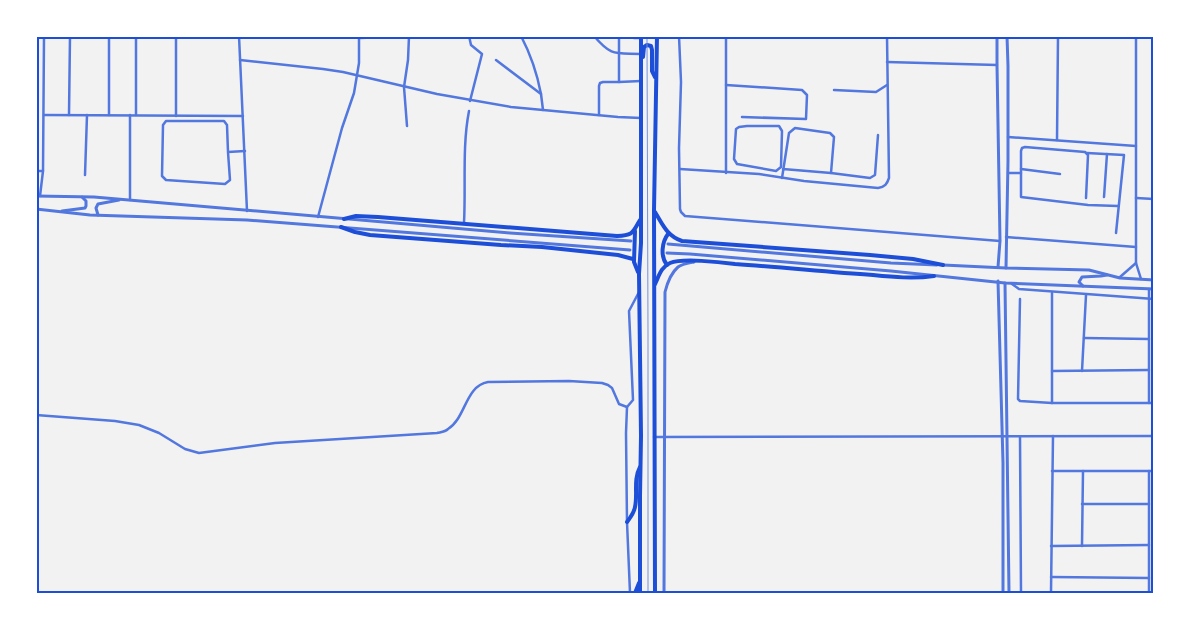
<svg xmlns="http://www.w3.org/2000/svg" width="1190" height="629" font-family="Rubik,sans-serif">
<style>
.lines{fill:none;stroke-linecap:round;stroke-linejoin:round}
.minor{stroke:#5277de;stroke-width:2.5}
.tertiary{stroke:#5277de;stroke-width:3}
.secondary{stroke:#1d4ed8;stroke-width:4}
.rail{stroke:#7290e2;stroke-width:1}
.neatline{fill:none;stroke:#1d4ed8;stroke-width:2}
</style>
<rect width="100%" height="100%" fill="#f2f2f2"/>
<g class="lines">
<!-- minor -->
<g class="minor">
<path d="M239,36L247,211"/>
<path d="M469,36L471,45L482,54L470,101"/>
<path d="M521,36C531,55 537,73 541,94"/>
<path d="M594,36C612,57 615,53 641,54"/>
<path d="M619,36V82L641,81"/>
<path d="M634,36V38H641"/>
<path d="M679,36L681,82L679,148L680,209L681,212L685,216L1000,241"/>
<path d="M1136,36V263L1141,279"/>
<path d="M359,38L418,36"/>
<path d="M240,60L323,69L343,72L437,94L511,107L618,117L641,118"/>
<path d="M496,60L541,94L543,110"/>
<path d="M887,62L997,65"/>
<path d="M726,85L802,90L807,95L806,119L742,117"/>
<path d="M834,90L876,92L887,85"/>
<path d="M44,115L243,116"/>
<path d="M69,115L70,36"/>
<path d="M109,115V36"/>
<path d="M136,115V36"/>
<path d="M599,115V86L600,83L603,82H619"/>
<path d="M176,116V36"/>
<path d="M407,126L404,87L408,60L409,36"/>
<path d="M747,126H779L782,131L781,167L776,171L737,164L734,159L736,129L739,127Z"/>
<path d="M1008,137L1136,146"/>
<path d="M1057,140L1058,36"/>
<path d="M228,152L230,180L225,184L166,180L162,176L163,125L166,121H224L227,125L228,152L245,151"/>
<path d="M1087,153L1124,155L1116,233"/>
<path d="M680,169L759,174L804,181L878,188C885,187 887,184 889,178L887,36"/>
<path d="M1021,169L1060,174"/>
<path d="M36,171H43L44,36"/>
<path d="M726,173V36"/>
<path d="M831,173L870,178L875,175L878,135"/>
<path d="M1008,173H1021"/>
<path d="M85,175L87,115"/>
<path d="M782,178L789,133L795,128L830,133L834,137L831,173L783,169"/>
<path d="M40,196L43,171"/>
<path d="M1104,197L1107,154"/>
<path d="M1086,198L1088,155L1085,152L1025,147L1022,148L1021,151V197L1088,205L1118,206"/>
<path d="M1136,198L1154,199"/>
<path d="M130,200V115"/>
<path d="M318,217L342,128L354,93L359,63V36"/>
<path d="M464,223C466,186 462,147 469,111"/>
<path d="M1006,237L1136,247"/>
<path d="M1120,277L1136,263"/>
<path d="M1012,284L1019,289L1154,299"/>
<path d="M1149,289V403"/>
<path d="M1052,293V403"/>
<path d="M1020,299L1018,399L1020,401L1052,403H1154"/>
<path d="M1084,338L1149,339"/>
<path d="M1052,371L1149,370"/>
<path d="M1082,371L1086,295"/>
<path d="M36,415L115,421L139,425L159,433L185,449L199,453L275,443L437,433C441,432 445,432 448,429C466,418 465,386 488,382L569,381L602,383L608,385L612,388L619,404L627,407"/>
<path d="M654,437L1154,436"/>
<path d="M1020,437L1021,593"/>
<path d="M1052,471H1154"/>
<path d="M1149,471V593"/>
<path d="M1082,504H1149"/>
<path d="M1051,546L1149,545"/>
<path d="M1082,546L1083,471"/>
<path d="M1051,577L1149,578"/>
<path d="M630,593L627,522L626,433L627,407L633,400L629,311L639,292"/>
<path d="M1051,593L1053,436"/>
</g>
<!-- tertiary -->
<g class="tertiary">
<path d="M997,36V65L1000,241L998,267"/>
<path d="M36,196L94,197L510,233L631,241"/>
<path d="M36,209L90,215L247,220L630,250"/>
<path d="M62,211L85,208L86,206V201L82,197"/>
<path d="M98,215L96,208L98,204L119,200"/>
<path d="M668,244L891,263L937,265"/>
<path d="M667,253L690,254L891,271L1005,283L1154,289"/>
<path d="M943,265L1006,268L1089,270L1120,278L1154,280"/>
<path d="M1006,268L1008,161V66L1007,36"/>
<path d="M998,281L1003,463V593"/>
<path d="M1005,283L1009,593"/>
<path d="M1083,286L1079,282L1082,277L1101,276L1107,275"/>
<path d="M664,593L665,292C667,284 671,273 678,267C682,264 689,263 694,262"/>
</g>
<!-- secondary -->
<g class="secondary">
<path d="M647,36H649"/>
<path d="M643,57L644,47L647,45L651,46L652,50V71L655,77"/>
<path d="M655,212C663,225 667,236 682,241L870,255L913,259L943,265"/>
<path d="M344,219L356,216L378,217L617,236C634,235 632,233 640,220"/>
<path d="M341,227L355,232L370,235L501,245L542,247L618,255L633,259"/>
<path d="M635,231L634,262L638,272"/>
<path d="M667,265C660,256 662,242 668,234"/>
<path d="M655,284C659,276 661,267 670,263C682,258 720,262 735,264C781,267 827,272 873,275C893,277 913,279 934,276"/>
<path d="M627,522C630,518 634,513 635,507C638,494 633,480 640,467"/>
<path d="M635,593L639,583"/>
<path d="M640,593V496L641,436L639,274L641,243V36"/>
<path d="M655,593L654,210L657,36"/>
</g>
<!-- rail -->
<path class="rail" d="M647,36L648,336V593"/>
</g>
<!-- border -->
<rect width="1190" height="629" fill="none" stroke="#ffffff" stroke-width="75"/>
<rect x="38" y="38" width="1114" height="554" class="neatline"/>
</svg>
